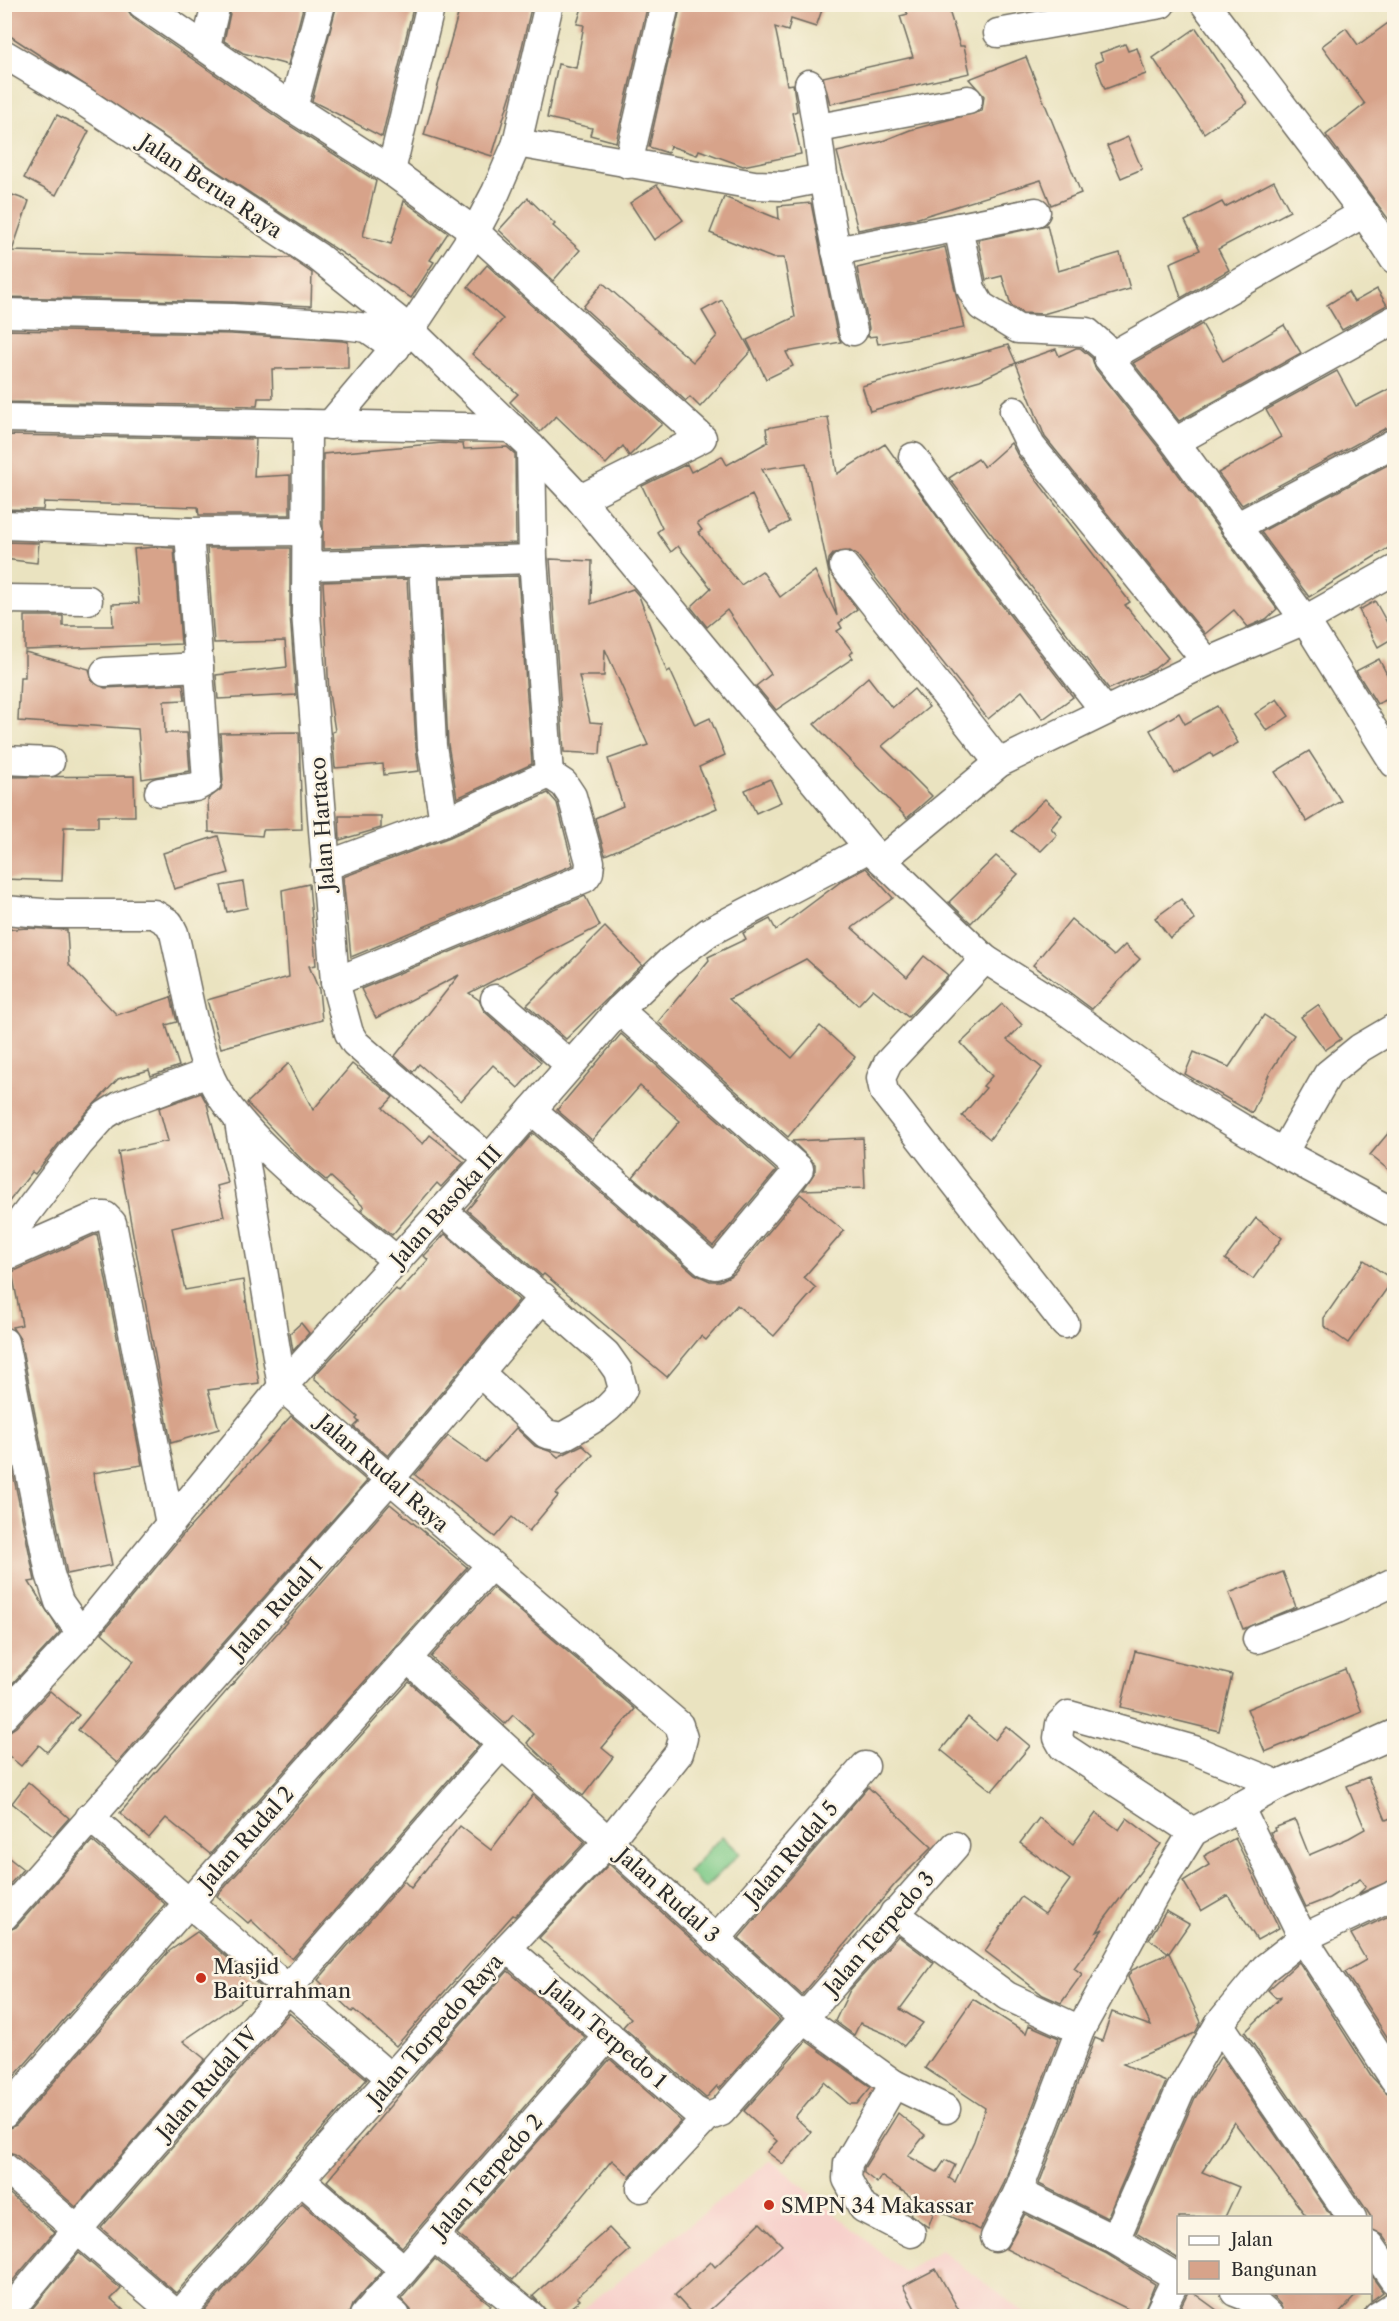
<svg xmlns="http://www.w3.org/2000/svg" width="1399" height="2321" font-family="'Libre Caslon Text',serif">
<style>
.built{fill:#f7d0cb}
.green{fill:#7eca88;stroke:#547a5a;stroke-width:1.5}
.building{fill:#d7a38a}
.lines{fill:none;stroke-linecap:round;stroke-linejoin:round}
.minor-casing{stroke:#6e6b5f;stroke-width:31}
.minor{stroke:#fff;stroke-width:28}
.poi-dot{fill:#c8321e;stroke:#fcf5e5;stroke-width:2}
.labels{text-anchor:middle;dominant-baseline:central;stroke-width:5;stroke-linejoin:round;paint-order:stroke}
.street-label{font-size:21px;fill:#2b2b2b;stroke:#fcf5e5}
.poi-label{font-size:21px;fill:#2b2b2b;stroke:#fcf5e5;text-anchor:start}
</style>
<rect width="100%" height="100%" fill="#fcf5e5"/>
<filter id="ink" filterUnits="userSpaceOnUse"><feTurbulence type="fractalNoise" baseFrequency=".0167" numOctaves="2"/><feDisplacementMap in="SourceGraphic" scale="12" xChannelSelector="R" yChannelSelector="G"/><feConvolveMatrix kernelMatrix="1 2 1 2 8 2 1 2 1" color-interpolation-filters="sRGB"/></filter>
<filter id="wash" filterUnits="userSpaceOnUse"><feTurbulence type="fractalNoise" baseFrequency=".008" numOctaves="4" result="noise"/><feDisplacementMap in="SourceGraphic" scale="24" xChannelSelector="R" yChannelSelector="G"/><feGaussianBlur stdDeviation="1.35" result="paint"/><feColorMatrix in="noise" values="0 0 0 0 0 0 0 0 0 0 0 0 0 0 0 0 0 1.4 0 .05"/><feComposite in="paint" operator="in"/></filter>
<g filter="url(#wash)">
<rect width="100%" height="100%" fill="#eae3c0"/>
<!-- built -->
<path class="built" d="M771,2160L904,2272L940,2250L1029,2316H574Z"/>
<!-- green -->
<path class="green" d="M722,1836L740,1853L705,1888L688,1872Z"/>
<g id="blocks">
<!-- building -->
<g class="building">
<path d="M4,4H124L133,18L284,122L376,181L363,236L391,244L404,201L448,233L430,260L434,262L411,298L4,32Z"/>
<path d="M232,4H304L288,65L243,53L224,41Z"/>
<path d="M337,4H414L382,137L312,101Z"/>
<path d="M461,4H532L511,94L492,156L424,135Z"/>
<path d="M583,4H648L616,142L590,135L592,128L547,118L558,64L576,68L584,25L577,24Z"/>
<path d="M681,4H824L816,27L791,19L788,31L775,27L787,85L793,84L797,111L792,113L801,154L743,166L699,150L697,155L670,146L668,153L649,147Z"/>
<path d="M902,4H947L960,46H964L970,73L830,104L823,77L913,57L900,16L908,14Z"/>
<path d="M1395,18V228L1326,135L1365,104L1322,46L1346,28L1358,45Z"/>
<path d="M1196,28L1247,103L1204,133L1153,58Z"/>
<path d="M1125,44L1128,51L1137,48L1146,74L1105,89L1095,63L1103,60L1100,53Z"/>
<path d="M1026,57L1081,193L1051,205L1041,180L918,218L858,230L837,152L880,142L910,130L982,111L984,96L969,79Z"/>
<path d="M57,115L89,131L56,195L24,178Z"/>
<path d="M1128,137L1142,169L1121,178L1107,146Z"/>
<path d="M1274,181L1290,211L1218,249L1229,270L1181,298L1170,263L1200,250L1185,221L1222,202L1225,207Z"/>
<path d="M657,185L683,220L654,240L630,203Z"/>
<path d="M4,192L29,201L12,251L290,258L312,273L311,306L232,302L4,297Z"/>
<path d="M724,197L779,219L778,206L811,203L837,334L841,342L786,352L793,366L766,379L747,340L795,317L784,258H772L710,233Z"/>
<path d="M528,198L555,224L553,226L580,250L553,281L499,230Z"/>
<path d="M1047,225L1058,271L1120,253L1130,289L1043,314L1023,313L1011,305L1002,276L986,280L978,240Z"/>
<path d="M945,247L964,328L878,344L876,336L868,337L869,328L857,268Z"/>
<path d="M487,265L662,424L629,456L623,446L606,464L556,416L540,432L510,402L518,394L472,354L503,319L468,287Z"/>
<path d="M603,283L693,362L717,336L702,311L722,300L751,351L700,407L690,397L686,401L583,307Z"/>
<path d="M1377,289L1387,305L1342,330L1327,305L1348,292L1354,302Z"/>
<path d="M1202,324L1223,361L1284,325L1301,353L1179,421L1133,363Z"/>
<path d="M4,330L231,334L342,341L348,342V368L272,369L273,398H258L257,406L4,402Z"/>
<path d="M1008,345L1016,363L980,380L870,411L862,386Z"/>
<path d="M1076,348H1080L1092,358L1095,368L1162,452L1277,609L1266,619L1248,627L1234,610L1205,634L1045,437L1016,363L1056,349L1059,356Z"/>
<path d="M1337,371L1356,406L1395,386V427L1386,428L1242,505L1218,473L1281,437L1266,410Z"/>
<path d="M828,417L837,474L885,444L984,582L1073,697L1043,719L1022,691L988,719L857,555L850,551L834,553L829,559L828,569L806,463L762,469L789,522L770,532L752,495L697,523L702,530L698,532L741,585L762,571L780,597L815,571L837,616L828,569L857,609L839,623L842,628L837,631L853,652L850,654L853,658L776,710L756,686L771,674L727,610L707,627L691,607L711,588L678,546L671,552L657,532L662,528L642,486L687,464L691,472L722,456L727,465L768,442L766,428Z"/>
<path d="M4,435L256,439L254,477L290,475V515H199L198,507L44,502L43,510L4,509Z"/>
<path d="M442,443L463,444L464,449L507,447L515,454L516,543L323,549V454Z"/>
<path d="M1011,443L1018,456L1130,602L1125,605L1168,658L1154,669L1109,689L949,478L978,459L984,467Z"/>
<path d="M1395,461V544L1309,597L1261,532Z"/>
<path d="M4,542L39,543L37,563L4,559Z"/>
<path d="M154,547L174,548L181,644L25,650V616H63V626H113L112,604L139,603L134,549Z"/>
<path d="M207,548H290V614L296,695L218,699L216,675L287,667L285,641L214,643Z"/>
<path d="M550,559L592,561L591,604L633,589L639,596L667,672L670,670L695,725L710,718L725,755L699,767L717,808L605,855L595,818L623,806L608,759L648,745L605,649L604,676H579L590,722L602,723L600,754L564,752Z"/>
<path d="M518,576L532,764L457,798L448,744L440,578Z"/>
<path d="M407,579L416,747L419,771L384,775L383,764L335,768L332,732L335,731L329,693L323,582Z"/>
<path d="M1375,601L1395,637L1378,647L1359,610Z"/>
<path d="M25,652L89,669L92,681L105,688L183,684L185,700L164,701L165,733H187L190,771L142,779L138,729L18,721L20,677H25Z"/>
<path d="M1379,659L1395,690V696L1377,704L1356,671Z"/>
<path d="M868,677L892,708L914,689L929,707L882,746L932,796L907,818L814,724Z"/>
<path d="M1277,699L1289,716L1267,731L1255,714Z"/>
<path d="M1217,706L1238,743L1213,757L1211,753L1175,774L1150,730L1179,713L1185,724Z"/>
<path d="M299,732L302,829L263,830L262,836L209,832L208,799L221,789L223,780L220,733Z"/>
<path d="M1309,751L1341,801L1307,822L1275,772Z"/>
<path d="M134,776L135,816H98V827H64L62,881L4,879V777Z"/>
<path d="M770,779L781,802L756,813L745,790Z"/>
<path d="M548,793L557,803L573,865L351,957L343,877L450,837Z"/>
<path d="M1045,799L1062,815L1051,828L1057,835L1041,851L1012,831Z"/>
<path d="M339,816H381V828L340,840Z"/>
<path d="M218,836L229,873L174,889L163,853Z"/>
<path d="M996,856L1018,874L971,923L949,902Z"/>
<path d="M866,868L893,898L852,928L907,977L924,956L948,975L908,1017L873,989L858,1005L806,959L729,999L792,1058L820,1026L855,1057L788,1137L658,1022L709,960L708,957L746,939L743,933L770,919L776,930L843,880Z"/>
<path d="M243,882L247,908L227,912L221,886Z"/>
<path d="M309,884L316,965L309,966L319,990L322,1020L221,1048L207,1000L289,977L282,890Z"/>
<path d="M585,896L600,926L469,993L479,1000L484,1011L541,1062L518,1088L493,1065L461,1101L419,1064L413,1072L395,1056L459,975L376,1018L361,989Z"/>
<path d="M1181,899L1195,920L1170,938L1155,918Z"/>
<path d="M1071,919L1114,956L1125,945L1140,959L1092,1009L1033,965Z"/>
<path d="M605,927L642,965L566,1039L527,1005Z"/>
<path d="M26,928L67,930L69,965L117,1015L171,997L177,1022L166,1025L179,1066L151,1076L149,1070L118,1079L67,1133L35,1174L32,1172L4,1208V930Z"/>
<path d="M1002,1004L1022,1025L1007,1040L1042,1068L990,1139L962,1116L986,1088L983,1086L992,1076L961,1043Z"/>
<path d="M1318,1005L1341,1039L1325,1050L1301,1017Z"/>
<path d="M1264,1015L1294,1035L1270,1072L1252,1113L1185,1074L1194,1052L1229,1067Z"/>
<path d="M621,1034L776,1171L713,1246L633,1177L680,1121L640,1086L592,1140L557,1110Z"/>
<path d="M289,1063L313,1110L352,1064L393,1097L383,1108L423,1144L430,1135L464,1162L441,1187L437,1183L392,1235L361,1210L364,1207L331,1177L327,1181L302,1160L247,1103Z"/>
<path d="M201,1093L207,1104L228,1183L217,1186L224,1216L172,1228L185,1290L243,1280L259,1383L208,1390L219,1429L171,1443L118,1152L168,1141L159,1108Z"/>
<path d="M1395,1125V1175L1370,1155Z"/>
<path d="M533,1133L695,1274L710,1281H720L734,1274L800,1194L844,1231L804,1277L816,1288L774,1336L737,1305L706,1340L701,1336L667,1377L544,1274L542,1276L467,1210Z"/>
<path d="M863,1138L865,1188L803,1190L815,1172V1164L792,1141Z"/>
<path d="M1256,1218L1282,1238L1253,1279L1225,1259Z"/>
<path d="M97,1234L142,1465L93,1473L112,1565L67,1574L20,1339L12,1327L22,1325L12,1272Z"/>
<path d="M445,1234L519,1300L388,1456L354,1427L359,1422L356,1419L358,1417L314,1378L315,1375L396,1289L399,1292L428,1260L424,1256Z"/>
<path d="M1364,1260L1393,1280L1348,1343L1324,1326V1318Z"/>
<path d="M301,1323L309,1333L293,1351L290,1333Z"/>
<path d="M291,1416L367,1481L117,1763L78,1730L134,1661L102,1633L181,1537Z"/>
<path d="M516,1428L535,1446L552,1452L558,1457L582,1445L593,1455L556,1494L558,1496L529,1531L512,1517L495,1537L415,1475L448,1436L485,1462Z"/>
<path d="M4,1429L35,1581L29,1582L60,1632L10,1686L4,1687Z"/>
<path d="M390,1504L467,1567L210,1854L166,1818L149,1838L120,1813Z"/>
<path d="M1283,1572L1296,1607L1243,1629L1229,1593Z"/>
<path d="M493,1588L635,1709L602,1748L613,1757L583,1796L527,1743L534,1734L513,1715L505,1724L431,1657Z"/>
<path d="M1135,1651L1232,1675L1219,1731L1121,1707Z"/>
<path d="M1345,1669L1362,1712L1265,1752L1247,1709Z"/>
<path d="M409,1682L479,1745L292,1959L251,1920L248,1923L217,1896Z"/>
<path d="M50,1691L79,1715L47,1752L39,1745L21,1766L4,1752V1735L16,1727Z"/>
<path d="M968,1717L995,1740L1006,1726L1030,1746L992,1791L941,1750Z"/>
<path d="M1368,1777L1386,1820L1395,1816V1879L1358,1894L1366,1887L1360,1879L1329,1898L1306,1907L1270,1832L1275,1831L1274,1828L1295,1820L1309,1855L1349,1838L1365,1829L1347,1786Z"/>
<path d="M28,1782L69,1818L53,1836L12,1803Z"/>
<path d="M868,1787L932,1847L896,1883L802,1995L739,1938Z"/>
<path d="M533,1795L585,1842L515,1916L513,1915L396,2046L354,2010L352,2012L318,1980L404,1881L411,1888L460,1826L491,1850Z"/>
<path d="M1096,1813L1119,1830L1127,1818L1161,1844L1104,1920L1097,1932L1103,1929L1074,1968L1082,1974L1061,2003L1043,1995L985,1951L1021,1897L1045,1914L1070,1880L1020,1843L1039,1818L1073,1844Z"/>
<path d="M1235,1838L1279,1928L1257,1940L1228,1895L1201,1911L1183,1881L1209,1865L1204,1856Z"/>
<path d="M92,1841L165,1904L4,2088V1932L16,1927Z"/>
<path d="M4,1854L23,1869L4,1891Z"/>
<path d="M609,1864L780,2020L719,2089L717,2086L706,2098L623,2027L631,2018L539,1938Z"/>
<path d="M1166,1911L1189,1924L1169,1953L1149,1939Z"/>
<path d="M1395,1913V2049L1345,1972L1366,1960L1351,1934Z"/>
<path d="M197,1932L229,1959L240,1976L244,1972L261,1987L183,2041L205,2059L76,2207L15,2154L4,2151V2130L16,2125L168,1952Z"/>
<path d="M898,1936L934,1963L900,2009L923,2023L904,2046L886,2034L860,2023L854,2035L835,2021L850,1990Z"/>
<path d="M1169,1953L1201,2022L1195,2033L1123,2064L1166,2082L1107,2218L1039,2184L1095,2038L1102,2041L1112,2012L1151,2026L1128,1977L1132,1970Z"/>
<path d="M1299,1962L1372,2077L1395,2101V2252L1383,2235L1371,2229V2217L1366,2209L1245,2032L1282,1996L1276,1998L1268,1990Z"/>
<path d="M508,1971L585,2037L402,2247L327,2181L428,2061Z"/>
<path d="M973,1999L1026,2033L1029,2025L1059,2038L1003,2185L980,2230L935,2209L928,2227L910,2214L918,2202L881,2176L877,2183L864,2173V2168L898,2113L925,2135L908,2156L937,2172L945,2160L955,2165L949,2178L955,2182L974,2141L985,2108L925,2068Z"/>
<path d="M289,2013L367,2079L176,2293L101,2228Z"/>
<path d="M806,2041L871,2087L857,2104H849L824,2082L795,2117L811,2132L783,2164L767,2152L777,2141L744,2111Z"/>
<path d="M1221,2056L1332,2217H1307L1234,2122L1202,2172L1239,2187L1225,2217H1179V2259L1136,2233L1195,2098Z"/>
<path d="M610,2059L681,2121L630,2176L612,2160L513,2280L457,2234Z"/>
<path d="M4,2189L54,2232L4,2291Z"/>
<path d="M302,2203L381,2272L352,2305L348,2316H200Z"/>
<path d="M1025,2214L1107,2254L1155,2284L1142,2316L1006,2249Z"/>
<path d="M760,2223L782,2245L703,2316H694L675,2295L711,2262L715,2267Z"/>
<path d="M609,2228L630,2250L577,2297L580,2300L560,2316H551L533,2296Z"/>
<path d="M79,2253L121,2289L111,2299L130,2316H26Z"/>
<path d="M435,2259L491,2305L482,2316H412L411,2310L401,2299Z"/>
<path d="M936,2269L962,2316H919L903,2286Z"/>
<path d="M1371,2275L1383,2292L1371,2301Z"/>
<path d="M1188,2292H1192L1225,2316H1176Z"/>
<path d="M1268,2292H1359L1337,2316H1285L1280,2304Z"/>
</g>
</g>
</g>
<g filter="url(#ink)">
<use href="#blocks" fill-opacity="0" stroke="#6e6b5f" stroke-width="1.5"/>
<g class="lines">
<!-- minor casing -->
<g class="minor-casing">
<g id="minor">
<path d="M142,4L293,108L391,171L475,232L702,438L580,499"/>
<path d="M1205,4L1364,213L1108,358L1175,442L1305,620L1394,763"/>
<path d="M998,33L1161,4"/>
<path d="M206,46L216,4"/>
<path d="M4,54L83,101L318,257L410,330L531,447L580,499L869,848L985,959L1061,1007L1167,1083L1283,1153L1394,1213"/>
<path d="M809,84C816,116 819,148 824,181C831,231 843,281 853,331"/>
<path d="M293,108L321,4"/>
<path d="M819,128L968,100"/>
<path d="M517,143L754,185L783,186L823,178"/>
<path d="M628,164L665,4"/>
<path d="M391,171L431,4"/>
<path d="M1364,213L1394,259"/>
<path d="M958,227L971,289L981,306L1018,329L1087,332L1103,346"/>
<path d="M836,251L1036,212"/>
<path d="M4,313L232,318L344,325L367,328L396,348"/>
<path d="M1014,411L1031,446L1207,662"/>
<path d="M4,418L512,428"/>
<path d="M307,424L306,613L335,982L349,1033L355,1043L489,1159"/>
<path d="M330,425L410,330L475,232L496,192L517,143L549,4"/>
<path d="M1175,442L1394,320"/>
<path d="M531,447L533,559L549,774"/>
<path d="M913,457L997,572L1105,711"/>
<path d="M4,525L189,532L308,531"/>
<path d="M1236,527L1394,443"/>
<path d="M423,562L432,746L444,822"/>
<path d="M308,566L533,559"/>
<path d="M844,566L999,763"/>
<path d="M4,599L88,600"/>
<path d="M105,672L199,667"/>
<path d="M4,760L50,762"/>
<path d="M159,792L196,787L207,781L189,532"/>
<path d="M882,860L999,763L1207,662L1305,620L1394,570"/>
<path d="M325,866L444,822L549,774"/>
<path d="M4,910L55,914H154L169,923L174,933C185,979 192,1027 208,1071C230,1133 345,1216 397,1261"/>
<path d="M985,959L888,1063L881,1078L884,1092L1065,1324"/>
<path d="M335,982L585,878L589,872L590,862L572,796L564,784L549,774"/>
<path d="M495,999L570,1065"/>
<path d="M532,1110L706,1262L715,1265L721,1263L799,1169L619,1010"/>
<path d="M1283,1153L1328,1074L1360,1048L1394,1028"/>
<path d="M442,1210L606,1354L618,1371L623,1389C610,1413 584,1424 562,1437L546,1434L479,1372"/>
<path d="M4,1243L79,1144L105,1115L121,1105L208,1073"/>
<path d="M4,1257L97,1216H105L112,1223L170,1524"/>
<path d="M4,1342L50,1574L59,1602L81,1633"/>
<path d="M1257,1639L1337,1609L1394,1582"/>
<path d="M407,1658L805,2020L894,2084L946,2109"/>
<path d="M4,1716L81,1633L282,1387L489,1159L619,1010L669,962L709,932L869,848"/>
<path d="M1239,1806L1303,1938L1394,2079"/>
<path d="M90,1817L393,2080"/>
<path d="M1193,1832L1063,1747L1058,1738L1060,1724L1069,1715L1194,1750L1279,1785"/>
<path d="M894,1913L1007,1996L1080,2030"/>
<path d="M4,1916L390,1479L543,1297"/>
<path d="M716,1939L865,1766"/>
<path d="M507,1948L694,2110L707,2117"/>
<path d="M1219,2024L1352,2218"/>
<path d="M894,2084L848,2163L847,2179L863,2208L911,2233"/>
<path d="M4,2114L190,1901L491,1565"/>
<path d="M4,2167L178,2316"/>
<path d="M301,2180L404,2270"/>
<path d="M641,2188L707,2117L721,2112L955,1846"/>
<path d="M1018,2192L1115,2240L1178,2278"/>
<path d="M434,2237L531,2316"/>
<path d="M995,2237L1018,2192L1080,2030L1156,1892L1193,1832L1279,1785L1394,1734"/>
<path d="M1115,2240L1180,2091L1219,2024L1265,1968L1303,1938L1394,1895"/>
<path d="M1370,2245L1394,2280"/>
<path d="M1235,2292L1248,2297L1269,2316"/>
<path d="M377,2300L396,2316"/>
<path d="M5,2316L77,2230L501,1745"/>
<path d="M178,2316L507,1948L608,1842L679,1753L683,1738L679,1725L282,1387L239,1122"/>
<path d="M364,2316L609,2035"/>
<path d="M1158,2316L1177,2277"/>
<path d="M1378,2316L1394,2306"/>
</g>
</g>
<!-- minor -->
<use href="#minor" class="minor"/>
</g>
</g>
<!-- markers -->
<g class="poi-dot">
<circle cx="201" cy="1978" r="6"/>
<circle cx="769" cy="2205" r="6"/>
</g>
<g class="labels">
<!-- street labels -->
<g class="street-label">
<text transform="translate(211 186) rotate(34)">Jalan Berua Raya</text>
<text transform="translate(322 824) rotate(-94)">Jalan Hartaco</text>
<text transform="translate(446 1206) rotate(-48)">Jalan Basoka III</text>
<text transform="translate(383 1473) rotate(41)">Jalan Rudal Raya</text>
<text transform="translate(276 1608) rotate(-48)">Jalan Rudal I</text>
<text transform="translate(246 1838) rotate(-48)">Jalan Rudal 2</text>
<text transform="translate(791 1853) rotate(-49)">Jalan Rudal 5</text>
<text transform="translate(668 1895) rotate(42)">Jalan Rudal 3</text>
<text transform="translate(879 1933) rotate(-49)">Jalan Terpedo 3</text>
<text transform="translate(435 2030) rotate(-49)">Jalan Torpedo Raya</text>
<text transform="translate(606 2034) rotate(41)">Jalan Terpedo 1</text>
<text transform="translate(207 2083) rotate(-49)">Jalan Rudal IV</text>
<text transform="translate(487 2176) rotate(-49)">Jalan Terpedo 2</text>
</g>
<!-- poi labels -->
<g class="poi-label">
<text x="213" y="1966">Masjid<tspan x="213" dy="24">Baiturrahman</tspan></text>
<text x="781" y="2205">SMPN 34 Makassar</text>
</g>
</g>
<!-- margin -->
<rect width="1399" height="2321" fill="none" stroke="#fcf5e5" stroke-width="24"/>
<!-- legend -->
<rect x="1177" y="2216" width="195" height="78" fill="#fcf5e5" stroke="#a8a49b" stroke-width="1.5"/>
<rect x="1189" y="2236" width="30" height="9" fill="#ffffff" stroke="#a8a49b" stroke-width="1.5"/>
<text x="1231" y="2246" font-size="18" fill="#2b2b2b">Jalan</text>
<rect x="1189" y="2261" width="30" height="18" fill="#d7a38a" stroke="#a8a49b" stroke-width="1.5"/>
<text x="1231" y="2276" font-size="18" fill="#2b2b2b">Bangunan</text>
</svg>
